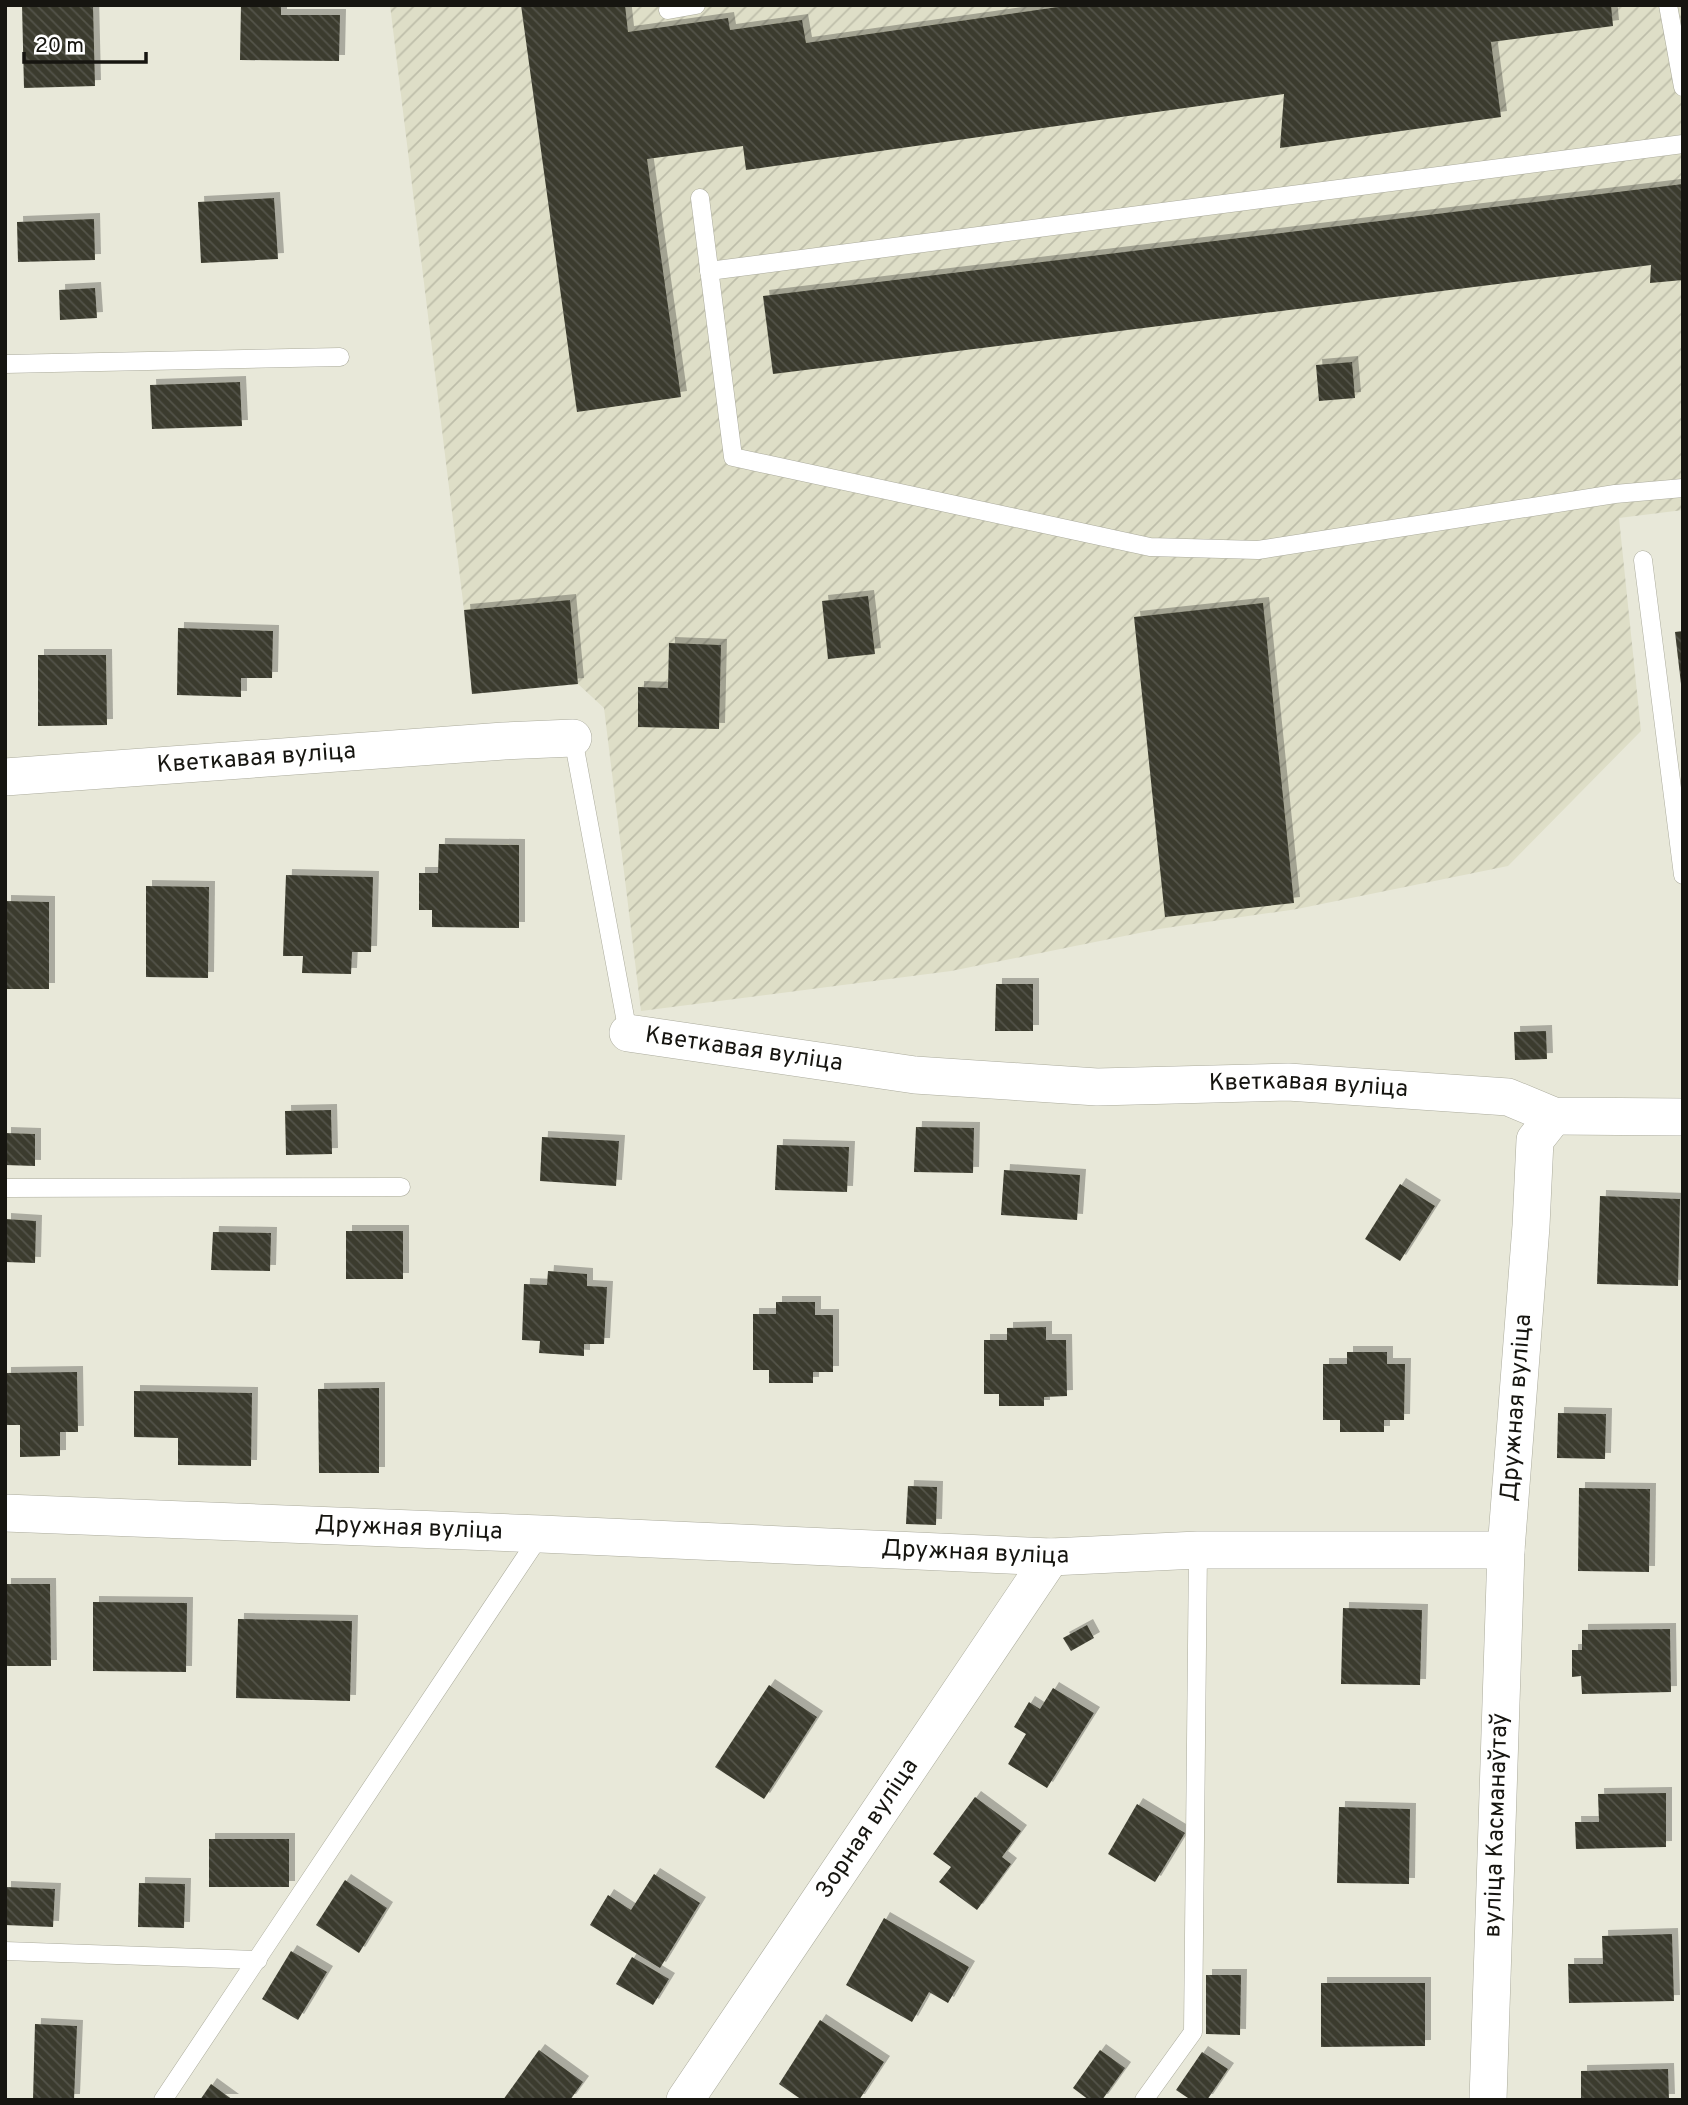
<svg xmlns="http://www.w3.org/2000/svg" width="1688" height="2105" font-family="Overpass,sans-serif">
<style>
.industrial{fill:url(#industrial-furrows)}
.building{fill:url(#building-back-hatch);filter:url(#shadow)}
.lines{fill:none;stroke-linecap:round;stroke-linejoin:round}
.lane-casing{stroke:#abab9c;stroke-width:19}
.street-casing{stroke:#abab9c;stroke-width:38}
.lane{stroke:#fff;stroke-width:18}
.street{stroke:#fff;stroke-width:37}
.labels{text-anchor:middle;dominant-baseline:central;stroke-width:7;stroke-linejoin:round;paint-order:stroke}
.street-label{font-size:24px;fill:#161510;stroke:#fff}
</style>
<defs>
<pattern id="industrial-furrows" width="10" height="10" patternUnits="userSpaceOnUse" patternTransform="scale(1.75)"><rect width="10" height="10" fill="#dedec7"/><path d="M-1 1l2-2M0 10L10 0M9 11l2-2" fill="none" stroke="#bebeaa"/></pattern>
<pattern id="building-back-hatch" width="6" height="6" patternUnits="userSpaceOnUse" patternTransform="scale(1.75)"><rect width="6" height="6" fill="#3b3b2e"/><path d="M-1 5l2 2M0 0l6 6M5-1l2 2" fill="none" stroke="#545449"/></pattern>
<filter id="shadow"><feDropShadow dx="6" dy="-6" stdDeviation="0" flood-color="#0004"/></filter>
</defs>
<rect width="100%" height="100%" fill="#e8e8d9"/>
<!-- industrial -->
<path class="industrial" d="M390,5H1683V510L1619,518L1641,731L1508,866L1297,909L1159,929L951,971L641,1011L604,708L578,684L464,610Z"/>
<!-- building -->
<g class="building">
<path d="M22,5H93L95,86L24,88Z"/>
<path d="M241,5H281V15H340L339,61L240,60Z"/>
<path d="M521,5H625L628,32L728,18L730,30L802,20L806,43L1072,5H1611L1613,26L1491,42L1501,117L1280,148L1284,94L746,170L743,146L647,159L681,397L577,412Z"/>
<path d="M1683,184V280L1650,283L1651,265L773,374L763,296Z"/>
<path d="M274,198L278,259L201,263L198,202Z"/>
<path d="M94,219L95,260L18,262L17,222Z"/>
<path d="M95,288L97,318L60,320L59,290Z"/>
<path d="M1352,362L1355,398L1319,401L1316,365Z"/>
<path d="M240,382L242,426L152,429L150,385Z"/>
<path d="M868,596L875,654L828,659L822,601Z"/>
<path d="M570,600L578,684L472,694L464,610Z"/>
<path d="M1263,603L1294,903L1165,917L1134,617Z"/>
<path d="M178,628L273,631L272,678H241V697L177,695Z"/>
<path d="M1683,631V684H1681L1675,632Z"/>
<path d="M669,643L721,645L719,729L638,727V687L668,688Z"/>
<path d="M38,655H106L107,725L38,726Z"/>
<path d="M439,844L519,845V928L432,927V910H419V873H438Z"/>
<path d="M286,875L373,877L371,952H352L351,974L302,973L303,956H283Z"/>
<path d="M146,886L209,887L208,978L146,977Z"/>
<path d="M5,901L49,902V989H5Z"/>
<path d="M996,984H1033V1031H995Z"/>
<path d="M1546,1031L1547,1059L1515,1060L1514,1032Z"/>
<path d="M331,1110L332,1154L286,1155L285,1111Z"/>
<path d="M916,1127L974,1128L973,1173L914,1172Z"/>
<path d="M5,1133L35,1134V1166L5,1165Z"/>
<path d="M542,1137L619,1141L616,1186L540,1181Z"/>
<path d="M777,1145L849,1147L847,1192L775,1190Z"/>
<path d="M1004,1170L1080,1175L1077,1220L1001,1215Z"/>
<path d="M1400,1184L1435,1206L1400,1261L1365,1239Z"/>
<path d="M1600,1196L1680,1199L1678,1286L1597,1284Z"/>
<path d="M5,1219L36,1221L35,1263L5,1262Z"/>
<rect x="346" y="1231" width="57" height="48"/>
<path d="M213,1232L271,1233L270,1271L211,1270Z"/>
<path d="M548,1271L587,1274V1286L607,1287L604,1344H584V1356L539,1353L540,1341L522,1340L524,1284L547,1285Z"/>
<path d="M776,1302H815V1315H833V1372H813V1383H769V1370H753V1314H776Z"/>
<path d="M1046,1327V1340H1066L1067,1396L1044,1397V1406H999V1394H984V1340H1007V1328Z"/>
<path d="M1347,1352H1387V1364H1405L1404,1420H1384V1432H1340V1420H1323V1364H1347Z"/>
<path d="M77,1372L78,1432H60V1456L20,1457V1425H5V1373Z"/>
<path d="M379,1388V1473H319L318,1389Z"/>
<path d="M134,1391L252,1393L251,1466L178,1465V1438L134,1437Z"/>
<path d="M1558,1413L1606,1414L1605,1459L1557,1458Z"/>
<path d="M908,1486L937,1487L936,1525L906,1524Z"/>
<path d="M1579,1488L1650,1489L1649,1572L1578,1571Z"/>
<path d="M5,1584H50L51,1666H5Z"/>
<path d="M93,1602L187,1603L186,1672L93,1671Z"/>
<path d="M1343,1608L1422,1610L1420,1685L1341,1684Z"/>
<path d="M238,1619L352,1621L350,1701L236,1698Z"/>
<path d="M1087,1625L1094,1638L1071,1651L1063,1638Z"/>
<path d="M1670,1629L1671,1692L1582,1694L1581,1676L1572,1677V1650H1582V1630Z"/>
<path d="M769,1685L817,1717L764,1799L715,1767Z"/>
<path d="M1053,1688L1094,1713L1047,1788L1008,1764L1026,1734L1014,1727L1029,1702L1040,1709Z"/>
<path d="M1666,1793V1847L1576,1849L1575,1822H1599L1598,1794Z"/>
<path d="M975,1797L1021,1831L1002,1857L1011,1864L977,1910L939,1882L951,1867L933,1854Z"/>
<path d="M1137,1804L1185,1833L1155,1882L1108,1854Z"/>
<path d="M1339,1807L1410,1809L1409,1884L1337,1883Z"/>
<rect x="209" y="1839" width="80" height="48"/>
<path d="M654,1874L700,1903L660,1968L590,1925L608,1895L631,1910Z"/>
<path d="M345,1880L387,1908L359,1953L316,1925Z"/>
<path d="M139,1883L185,1884L184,1928L138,1927Z"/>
<path d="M5,1887L55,1889L53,1927L5,1925Z"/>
<path d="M884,1918L969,1967L948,2003L929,1992L912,2022L846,1985Z"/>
<path d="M1672,1934L1674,2001L1569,2003L1568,1964H1603L1602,1936Z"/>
<path d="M291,1951L327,1972L298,2020L262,1999Z"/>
<path d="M632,1957L669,1979L653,2005L616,1984Z"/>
<path d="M1206,1975H1241L1240,2035L1206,2034Z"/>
<path d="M1321,1983H1425V2046L1321,2047Z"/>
<path d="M820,2020L884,2062L859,2100H802L779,2084Z"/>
<path d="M35,2024L77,2026L74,2100H33Z"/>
<path d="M539,2050L583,2082L570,2100H503Z"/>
<path d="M1100,2050L1125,2068L1102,2100H1089L1073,2088Z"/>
<path d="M1202,2052L1228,2069L1207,2100H1191L1176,2090Z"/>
<path d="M1668,2069L1669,2100H1581V2071Z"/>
<path d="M211,2084L233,2100H200Z"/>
</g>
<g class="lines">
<!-- lane casing -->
<g class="lane-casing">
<g id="lane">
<path d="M1668,5L1683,87"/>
<path d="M668,10L696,5"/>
<path d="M700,198L733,457L1150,547L1258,550L1615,494L1683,488"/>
<path d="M709,271L1683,144"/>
<path d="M5,364L340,357"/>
<path d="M1643,560L1683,875"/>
<path d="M573,738L628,1033"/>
<path d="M5,1188L401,1187"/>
<path d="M5,1951L258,1960"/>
<path d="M163,2100L541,1534"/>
<path d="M1144,2100L1193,2032L1198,1550"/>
</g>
</g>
<!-- street casing -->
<g class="street-casing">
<g id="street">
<path id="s1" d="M5,777L504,741L573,738"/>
<path id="s2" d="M628,1033L915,1075L1097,1087L1288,1082L1508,1097L1554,1116L1683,1117"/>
<path id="s3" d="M5,1513L541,1534L1051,1557L1198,1550H1506"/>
<path id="s4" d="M685,2100L1051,1557"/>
<path id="s5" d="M1488,2100L1506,1550L1531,1226L1535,1140L1554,1116"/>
</g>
</g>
<!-- lane -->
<use href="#lane" class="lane"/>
<!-- street -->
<use href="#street" class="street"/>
</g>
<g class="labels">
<!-- street labels -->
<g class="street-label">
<text stroke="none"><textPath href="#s1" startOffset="252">Кветкавая вуліца</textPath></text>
<text stroke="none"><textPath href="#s2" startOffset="117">Кветкавая вуліца</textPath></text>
<text stroke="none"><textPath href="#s2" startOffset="684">Кветкавая вуліца</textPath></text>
<text stroke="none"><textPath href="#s5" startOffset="693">Дружная вуліца</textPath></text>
<text stroke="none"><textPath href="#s3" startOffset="404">Дружная вуліца</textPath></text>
<text stroke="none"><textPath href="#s3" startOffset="971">Дружная вуліца</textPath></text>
<text stroke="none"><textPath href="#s5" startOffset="275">вуліца Касманаўтаў</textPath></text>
<text stroke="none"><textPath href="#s4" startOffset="327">Зорная вуліца</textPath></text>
</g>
</g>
<!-- border -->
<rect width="1688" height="2105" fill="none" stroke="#161510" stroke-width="14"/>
<!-- scale -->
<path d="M24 52v10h122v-10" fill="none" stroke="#161510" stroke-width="3.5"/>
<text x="35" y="52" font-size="21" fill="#161510" stroke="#ffffff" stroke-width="5" paint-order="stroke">20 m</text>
</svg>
